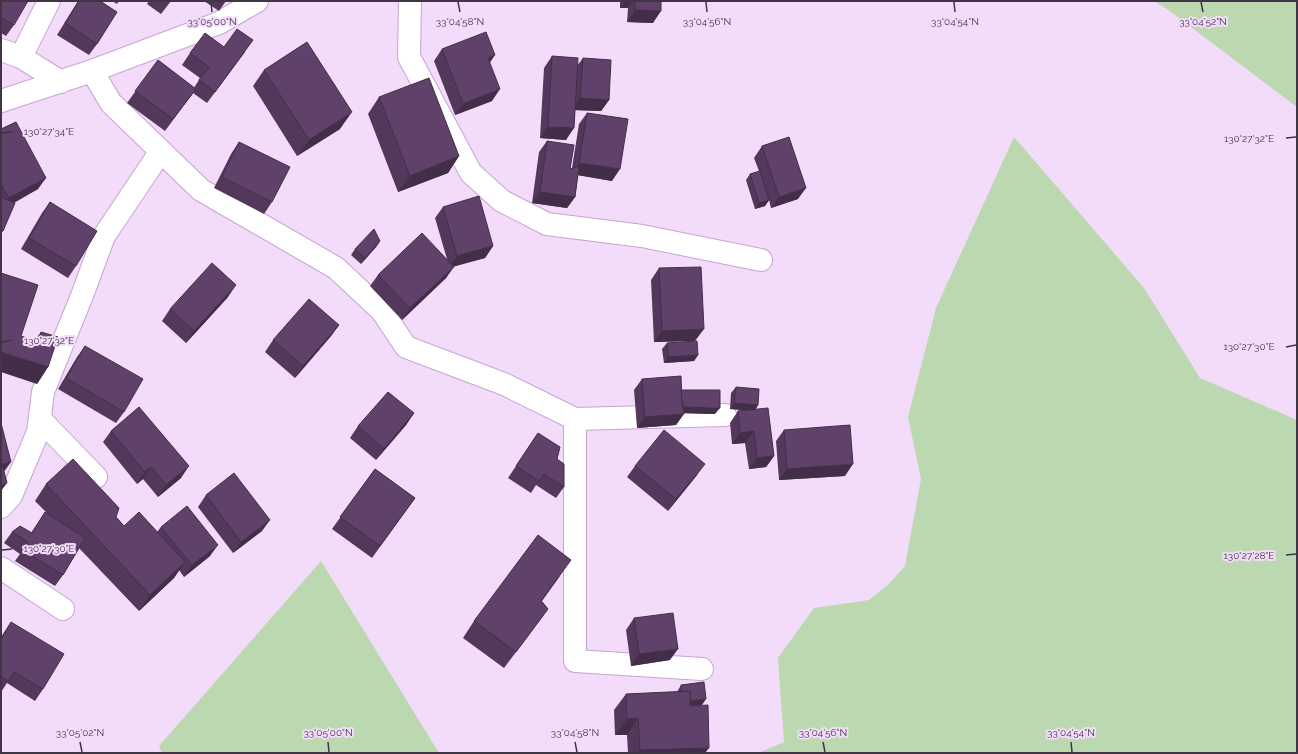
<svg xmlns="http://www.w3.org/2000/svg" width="1298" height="754" font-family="Raleway,sans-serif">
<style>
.green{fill:#bbd8b1}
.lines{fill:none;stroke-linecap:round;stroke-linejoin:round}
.minor-casing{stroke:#c7a4d3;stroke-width:24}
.minor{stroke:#fff;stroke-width:22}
.wall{fill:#53385b}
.shaded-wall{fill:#432e4a}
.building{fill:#60416a;stroke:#432e4a}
.ticks{fill:none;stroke:#423447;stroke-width:1.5}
.ticks-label{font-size:10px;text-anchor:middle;fill:#423447;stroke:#f2dcf9;stroke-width:4;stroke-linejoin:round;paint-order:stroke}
</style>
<rect width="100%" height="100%" fill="#f2dcf9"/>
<!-- green -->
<g class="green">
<path d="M1154,1H1297V107L1167,9Z"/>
<path d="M1014,137L1144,288L1200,378L1297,420V753H758L784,742L778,658L814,608L869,600L888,585L905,566L921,479L908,417L936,308Z"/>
<path d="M321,561L439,753H162L159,746Z"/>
</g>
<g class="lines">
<!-- minor casing -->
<g class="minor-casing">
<g id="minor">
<path d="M410,1L409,57L471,173L502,201L547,224L642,236L761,260"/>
<path d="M1,50L21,57L61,82"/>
<path d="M21,57L49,1"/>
<path d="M92,71L111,103L201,190L336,268L382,311L406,347L504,384L575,419L725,415"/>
<path d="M1,101L92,71L219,23L257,1"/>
<path d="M40,419L96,477"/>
<path d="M575,419V661L702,669"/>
<path d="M1,507L11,496L38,432L43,392L83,293L104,236L161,151"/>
<path d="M1,568L63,609"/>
</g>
</g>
<!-- minor -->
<use href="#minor" class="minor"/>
</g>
<!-- wall -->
<g class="wall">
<path d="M1,1L14,25L6,36L1,33Z"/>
<path d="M78,1H100L97,44L89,55L57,35Z"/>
<path d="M112,1H119L117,4Z"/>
<path d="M149,1H171L161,14L147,4Z"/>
<path d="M204,1H226L219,11Z"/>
<path d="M620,1H661L653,23L627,22L628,8H620Z"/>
<path d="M224,47L245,52L207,103L193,93L165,131L127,103L158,60L194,88L200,78L182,65L190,53Z"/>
<path d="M442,49L490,63L492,101L455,115L434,61Z"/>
<path d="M552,56L577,66L583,58L609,100L601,111L575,110L566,140L540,138L544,68Z"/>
<path d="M264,70L340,129L297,156L253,86Z"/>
<path d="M379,97L459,156L448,173L398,192L368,114Z"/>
<path d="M587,113L612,181L578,175L575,197L567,208L532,203L539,152L547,141L570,169L572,168L579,124Z"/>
<path d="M1,129L38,189L14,203L3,231L1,234Z"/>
<path d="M239,142L272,202L264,214L214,188L231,154Z"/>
<path d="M762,146L798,199L771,208L769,200L765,206L755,209L746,180L750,174L759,171L754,158Z"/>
<path d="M50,202L76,266L68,278L21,249L42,213Z"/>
<path d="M443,207L493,246L485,258L453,266L446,278L402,320L370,286L378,275L447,259L435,218Z"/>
<path d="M380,241L376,247L361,264L351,255L355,249Z"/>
<path d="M659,268L695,341L654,342L651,280Z"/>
<path d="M228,297L186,343L162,321L170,309Z"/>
<path d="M339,325L331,336L295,378L265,352L273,340Z"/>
<path d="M41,332L48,367L37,384L21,336L34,341Z"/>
<path d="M667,343L698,355L694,361L664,363L662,349Z"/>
<path d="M85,346L124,412L116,423L58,389L77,357Z"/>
<path d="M642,379L681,390L715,414L684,413L676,425L637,428L634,390Z"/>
<path d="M736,387L758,405L756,409L774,456L766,467L749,469L745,443L732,444L730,423L738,411L745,410L730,409L731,393Z"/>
<path d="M414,413L406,425L376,460L350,438L358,426Z"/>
<path d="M784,430L845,476L779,480L776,441Z"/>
<path d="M111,431L181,478L158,497L143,479L137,484L103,442Z"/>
<path d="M538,433L557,459L564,487L556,498L536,485L531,493L508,478Z"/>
<path d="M635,466L697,475L668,511L627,477Z"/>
<path d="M375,469L415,498L372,558L332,529Z"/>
<path d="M46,484L116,517L124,526L157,532L161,527L210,556L184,577L179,570L174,578L139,611L79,548L63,575L55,586L15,561L20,554L4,543L12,532L31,533L45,512L47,513L35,501Z"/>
<path d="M206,495L262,531L233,553L198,507Z"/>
<path d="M560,576L542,601L548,609L504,668L463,638L474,621Z"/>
<path d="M634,618L670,660L631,666L626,630Z"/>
<path d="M11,622L43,689L35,701L7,683L1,692V637Z"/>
<path d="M681,685L702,705L695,706L705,753H628L627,735H615L614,710L626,694L677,692Z"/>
</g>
<!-- shaded-wall -->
<g class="shaded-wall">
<path d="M625,1H633L628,8H620Z"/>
<path d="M635,10L661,11L653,23L627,22Z"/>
<path d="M495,55L487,67L488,58Z"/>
<path d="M500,89L492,101L455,115L463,104Z"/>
<path d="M580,98L609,100L601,111L572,110Z"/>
<path d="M352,112L340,129L297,156L309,140Z"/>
<path d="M548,127L574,128L566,140L540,138Z"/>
<path d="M459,156L448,173L398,192L410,176Z"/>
<path d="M579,163L620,169L612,181L571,174Z"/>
<path d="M46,178L38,189L1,209L9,198Z"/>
<path d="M806,188L798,199L771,208L779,197Z"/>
<path d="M540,192L575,197L567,208L532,203Z"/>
<path d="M769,200L765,206L755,209L759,203Z"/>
<path d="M380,241L376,247L361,264L365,258Z"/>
<path d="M493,246L485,258L449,268L457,256Z"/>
<path d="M454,267L446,278L402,320L410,308Z"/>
<path d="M236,285L228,297L186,343L194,331Z"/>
<path d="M339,325L331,336L295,378L303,366Z"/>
<path d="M704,329L695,341L654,342L662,331Z"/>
<path d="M1,352L48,367L37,384L1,372Z"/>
<path d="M698,355L694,361L664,363L668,357Z"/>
<path d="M734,403L758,405L754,411L730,409Z"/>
<path d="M678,407L720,408L715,414L673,413Z"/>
<path d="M414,413L406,425L376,460L384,449Z"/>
<path d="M684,414L676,425L637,428L645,417Z"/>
<path d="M754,431L745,443L732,444L740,433Z"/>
<path d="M774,456L766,467L749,469L757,458Z"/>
<path d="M11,462L3,473L2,464Z"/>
<path d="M705,464L697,475L668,511L676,499Z"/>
<path d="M853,464L845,476L779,480L787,469Z"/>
<path d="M189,466L181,478L158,497L166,485Z"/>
<path d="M151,467L143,479L137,484L145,472Z"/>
<path d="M7,483L1,491V485Z"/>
<path d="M270,520L262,531L233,553L241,542Z"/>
<path d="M218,545L210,556L184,577L192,565Z"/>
<path d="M185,562L174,578L139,611L150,595Z"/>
<path d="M678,649L670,660L631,666L639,654Z"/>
<path d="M706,699L702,705L678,708L682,702Z"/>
<path d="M638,718L627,735H615L627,719Z"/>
<path d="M709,748L705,753H637L640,750Z"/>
</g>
<!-- building -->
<g class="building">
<path d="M1,1H28L14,25L1,17Z"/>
<path d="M79,1H100L117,12L97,44L65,23Z"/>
<path d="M635,1H661V11L635,10Z"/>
<path d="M237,29L253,40L215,92L199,80L209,67L190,53L205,33L224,47Z"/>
<path d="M486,32L495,55L488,58L500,89L463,104L442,49Z"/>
<path d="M307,42L352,112L309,140L264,70Z"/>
<path d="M552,56L578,58L574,128L548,127Z"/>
<path d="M583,58L611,60L609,100L580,98Z"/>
<path d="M158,60L196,89L173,119L135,91Z"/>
<path d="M429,78L459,156L410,176L379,97Z"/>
<path d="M587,113L628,119L620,169L579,163Z"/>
<path d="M16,122L46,178L9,198L1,184V129Z"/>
<path d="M789,137L806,188L779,197L762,146Z"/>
<path d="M547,141L574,145L570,169L579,166L575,197L540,192Z"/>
<path d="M239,142L290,167L272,202L222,177Z"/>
<path d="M760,171L769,200L759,203L750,174Z"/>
<path d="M479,196L493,246L457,256L443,207Z"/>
<path d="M1,197L15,203L3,231L1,230Z"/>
<path d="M50,202L97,231L76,266L29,238Z"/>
<path d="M374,229L380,241L365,258L355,249Z"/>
<path d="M422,233L454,267L410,308L378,275Z"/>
<path d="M212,263L236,285L194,331L170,309Z"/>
<path d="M701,267L704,329L662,331L659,268Z"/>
<path d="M1,273L38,285L21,336L38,342L41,332L58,337L48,367L1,352Z"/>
<path d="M309,299L339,325L303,366L273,340Z"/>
<path d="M697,341L698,355L668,357L667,343Z"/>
<path d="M85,346L143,379L124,412L66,378Z"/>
<path d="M681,376L682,401L684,414L645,417L642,379Z"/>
<path d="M736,387L759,389L758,405L734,403Z"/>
<path d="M681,390H720V408L683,407L682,401Z"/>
<path d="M388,392L414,413L384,449L358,426Z"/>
<path d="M139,407L189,466L166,485L151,467L145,472L111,431Z"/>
<path d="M768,408L774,456L757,458L754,431L740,433L738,411Z"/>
<path d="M1,423L11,462L2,464L7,483L1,485Z"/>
<path d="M850,425L853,464L787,469L784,430Z"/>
<path d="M664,430L705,464L676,499L635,466Z"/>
<path d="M538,433L560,447L557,459L564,464V487L544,474L539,481L516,466Z"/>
<path d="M73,459L119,508L116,517L124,526L139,512L185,562L150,595L46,484Z"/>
<path d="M375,469L415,498L380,546L340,517Z"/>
<path d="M234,473L270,520L241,542L206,495Z"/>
<path d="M187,506L218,545L192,565L161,527Z"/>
<path d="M45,512L85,538L63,575L23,550L28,542L12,532L20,526L32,533Z"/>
<path d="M538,535L571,560L541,601L548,609L516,652L474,621Z"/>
<path d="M673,613L678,649L639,654L634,618Z"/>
<path d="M11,622L64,654L43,689L14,672L9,681L1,677V639Z"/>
<path d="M704,682L706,699L690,701V691L681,692V685Z"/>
<path d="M690,691V706L708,705L709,748L640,750L638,718L627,719L626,694Z"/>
</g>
<!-- ticks -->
<path class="ticks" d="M211,2L212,12M458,2L460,12M706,2L707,12M954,2L955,12M1201,2L1203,12M2,133L12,132M1286,138L1296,137M2,342L12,340M1286,347L1296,345M2,550L12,549M1286,555L1296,554M80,742L82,752M328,742L329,752M575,742L577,752M823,742L825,752M1071,742L1072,752"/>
<g class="ticks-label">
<text x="212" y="25">33°05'00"N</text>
<text x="460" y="25">33°04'58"N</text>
<text x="707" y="25">33°04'56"N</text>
<text x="1203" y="25">33°04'52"N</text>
<text x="955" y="25">33°04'54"N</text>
<text x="49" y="135">130°27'34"E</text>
<text x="1249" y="142">130°27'32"E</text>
<text x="49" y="344">130°27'32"E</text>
<text x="1249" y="350">130°27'30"E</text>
<text x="49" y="552">130°27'30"E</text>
<text x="1249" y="559">130°27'28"E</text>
<text x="80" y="736">33°05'02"N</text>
<text x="328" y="736">33°05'00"N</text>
<text x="575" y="736">33°04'58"N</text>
<text x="823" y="736">33°04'56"N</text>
<text x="1071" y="736">33°04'54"N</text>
</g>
<!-- border -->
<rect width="1298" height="754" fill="none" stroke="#423447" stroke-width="4"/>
</svg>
